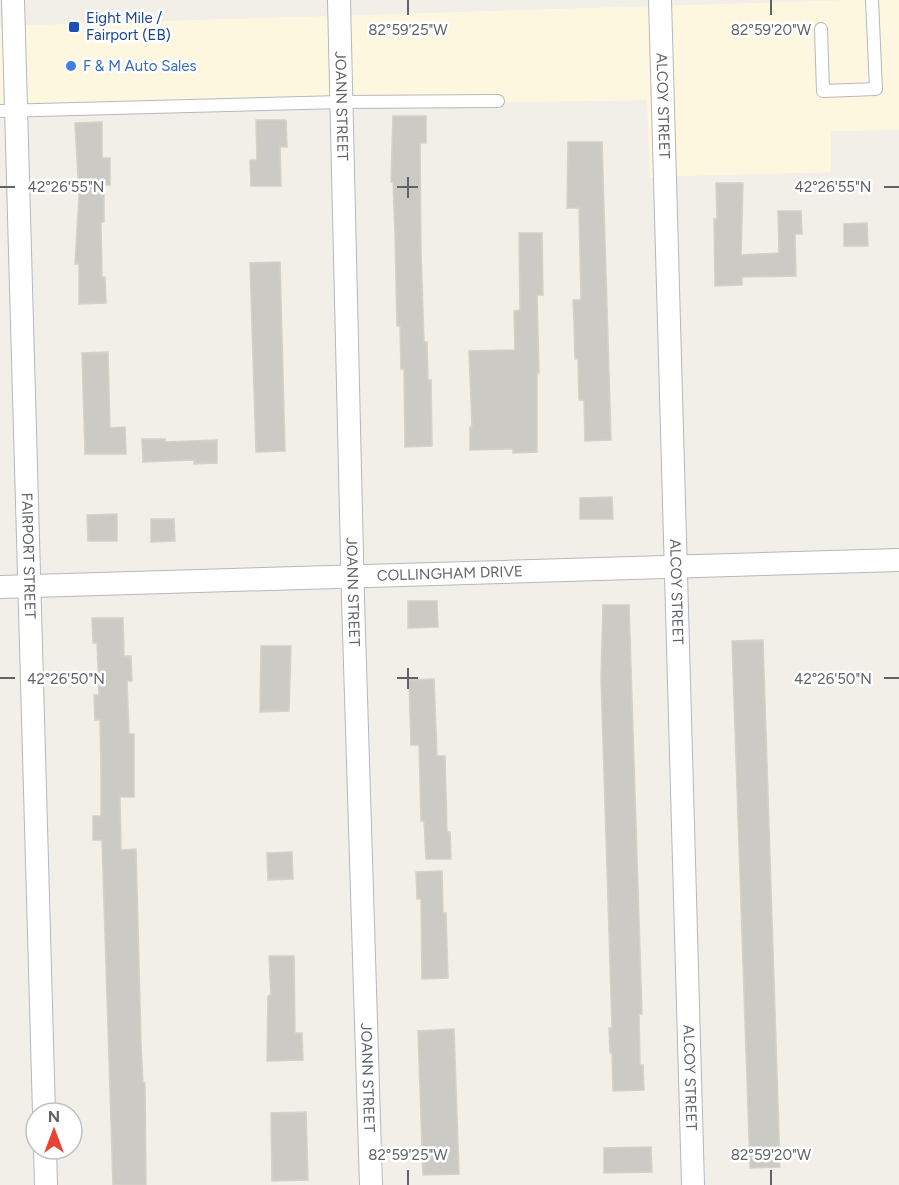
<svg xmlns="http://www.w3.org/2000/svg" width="899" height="1185" font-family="Figtree,sans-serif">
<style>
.commercial{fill:#fef7e0}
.building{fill:#cccac5;stroke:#d6d1c6;stroke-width:1.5}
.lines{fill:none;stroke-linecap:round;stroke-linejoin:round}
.service-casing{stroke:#b5b8bc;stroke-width:14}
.minor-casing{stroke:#b5b8bc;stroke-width:24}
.service{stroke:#fff;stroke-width:12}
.minor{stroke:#fff;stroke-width:22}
.ticks{fill:none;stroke:#5f6368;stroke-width:2}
.transit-dot{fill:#1a4fb4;stroke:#fff;stroke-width:2}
.shop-dot{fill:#3f7fe0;stroke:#fff;stroke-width:2}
.labels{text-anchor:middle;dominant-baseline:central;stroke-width:5;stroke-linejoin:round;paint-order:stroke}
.transit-label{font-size:15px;fill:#164399;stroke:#fff;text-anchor:start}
.shop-label{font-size:15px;fill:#366cbe;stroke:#fff;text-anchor:start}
.street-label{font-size:15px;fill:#5f6368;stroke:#fff}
.ticks-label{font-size:15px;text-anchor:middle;fill:#5f6368;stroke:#fff;stroke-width:5;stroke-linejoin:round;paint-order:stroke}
</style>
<rect width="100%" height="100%" fill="#f1efe8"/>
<!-- commercial -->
<path class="commercial" d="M853,0H899V130L831,131V172L650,177L647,100L327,105L0,119V26Z"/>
<!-- building -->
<g class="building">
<path d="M393,116H426V143H420L421,252L424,342H427L428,380H431L432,446L405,447L404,369H401L400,326H397L395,233L393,182H391Z"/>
<path d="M256,120H286L287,147H280L281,186H251L250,160H257Z"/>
<path d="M102,122V158H110V185H104V222H101L102,277H105L106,303L79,304V264H75L79,195L75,123Z"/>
<path d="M568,142H602L611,440L585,441L584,400H579L578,359H575L574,321L573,300H581L579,208H567Z"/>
<path d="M716,183H743L741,255L779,253L778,211H801L802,234H795L796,276L742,277V285L715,286L714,219H717Z"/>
<path d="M867,223L868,246H844V224Z"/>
<path d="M519,233H542L543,295H537L539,373H537V452L513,453V449L470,450V427H472L469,351L515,350L514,311L520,310Z"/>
<path d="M280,262L285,451L256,452L250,263Z"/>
<path d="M108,352L110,428L125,427L126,454H85L82,353Z"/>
<path d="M142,439H165V442L217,440V463L194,464V460L143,462Z"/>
<path d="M612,497L613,519H580V498Z"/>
<path d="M117,514V541H88L87,515Z"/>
<path d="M151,519H174L175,541L151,542Z"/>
<path d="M408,601H437L438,627L408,628Z"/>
<path d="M603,605H629L642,1014H639L640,1065H643L644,1090L613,1091L612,1053H610L609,1028H612L601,678Z"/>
<path d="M92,618H123L124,656H131L132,681H127L129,734H134V797H120L121,850L136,849L141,1043L143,1083H145L146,1185H113L102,840H93V816H101V773L100,720H95L94,695H99L97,643H93Z"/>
<path d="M763,640L780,1167L750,1168L732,641Z"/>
<path d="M261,646H291L289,711L260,712Z"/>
<path d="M434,679L437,756H445L447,832H450L451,859H426L424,821H421L419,745H411L409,680Z"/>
<path d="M292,852L293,879L268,880L267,853Z"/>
<path d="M442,871L443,913H446L448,978L422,979L421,899H417L416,872Z"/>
<path d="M269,956H294L295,1033H302L303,1060L267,1061L268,996L271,995Z"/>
<path d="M454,1029L459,1174L423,1175L418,1031Z"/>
<path d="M306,1112L308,1180L272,1181L271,1113Z"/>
<path d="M651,1147L652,1172L604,1173V1148Z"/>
</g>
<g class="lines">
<!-- service casing -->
<g class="service-casing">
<g id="service">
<path d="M821,29L823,91L876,89L872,0"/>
<path d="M0,111L341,102L498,101"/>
</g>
</g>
<!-- minor casing -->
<g class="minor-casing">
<g id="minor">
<path id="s1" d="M13,0L44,1113"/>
<path id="s2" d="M339,0L353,599L371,1185"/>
<path id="s3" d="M660,0L693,1185"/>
<path id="s4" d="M0,587L899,560"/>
<path d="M45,1149L46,1185"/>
</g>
</g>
<!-- service -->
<use href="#service" class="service"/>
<!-- minor -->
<use href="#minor" class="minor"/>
</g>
<!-- ticks -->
<path class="ticks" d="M408,0V15M771,0V15M408,177V198M0,187H15M397,187H418M884,187H899M408,668V689M0,678H15M397,678H418M884,678H899M408,1170V1185M771,1170V1185"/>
<!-- markers -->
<rect class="transit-dot" x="68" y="21" width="12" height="12" rx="3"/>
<circle class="shop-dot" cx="71" cy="66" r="6"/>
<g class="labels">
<!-- transit labels -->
<g class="transit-label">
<text x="86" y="18">Eight Mile /<tspan x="86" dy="17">Fairport (EB)</tspan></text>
</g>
<!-- shop labels -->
<g class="shop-label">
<text x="83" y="66">F &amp; M Auto Sales</text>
</g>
<!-- street labels -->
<g class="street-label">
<text stroke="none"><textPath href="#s2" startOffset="106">JOANN STREET</textPath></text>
<text stroke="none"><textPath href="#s3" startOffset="106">ALCOY STREET</textPath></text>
<text stroke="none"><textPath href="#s1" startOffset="556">FAIRPORT STREET</textPath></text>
<text stroke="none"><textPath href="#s4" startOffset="450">COLLINGHAM DRIVE</textPath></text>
<text stroke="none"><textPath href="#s2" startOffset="592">JOANN STREET</textPath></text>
<text stroke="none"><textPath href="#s3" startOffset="592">ALCOY STREET</textPath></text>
<text stroke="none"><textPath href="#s2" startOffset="1078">JOANN STREET</textPath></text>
<text stroke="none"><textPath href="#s3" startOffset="1078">ALCOY STREET</textPath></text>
</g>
</g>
<g class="ticks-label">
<text x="408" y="35">82°59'25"W</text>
<text x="771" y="35">82°59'20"W</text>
<text x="66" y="192">42°26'55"N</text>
<text x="833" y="192">42°26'55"N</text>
<text x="66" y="684">42°26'50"N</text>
<text x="833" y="684">42°26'50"N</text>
<text x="408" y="1160">82°59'25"W</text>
<text x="771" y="1160">82°59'20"W</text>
</g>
<!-- north arrow -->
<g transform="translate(54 1131)"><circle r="28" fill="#ffffff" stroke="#bfc1c3" stroke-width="1.5"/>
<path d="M0-4.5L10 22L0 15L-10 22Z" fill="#ea4335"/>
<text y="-9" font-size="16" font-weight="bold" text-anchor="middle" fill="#5f6368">N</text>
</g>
</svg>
